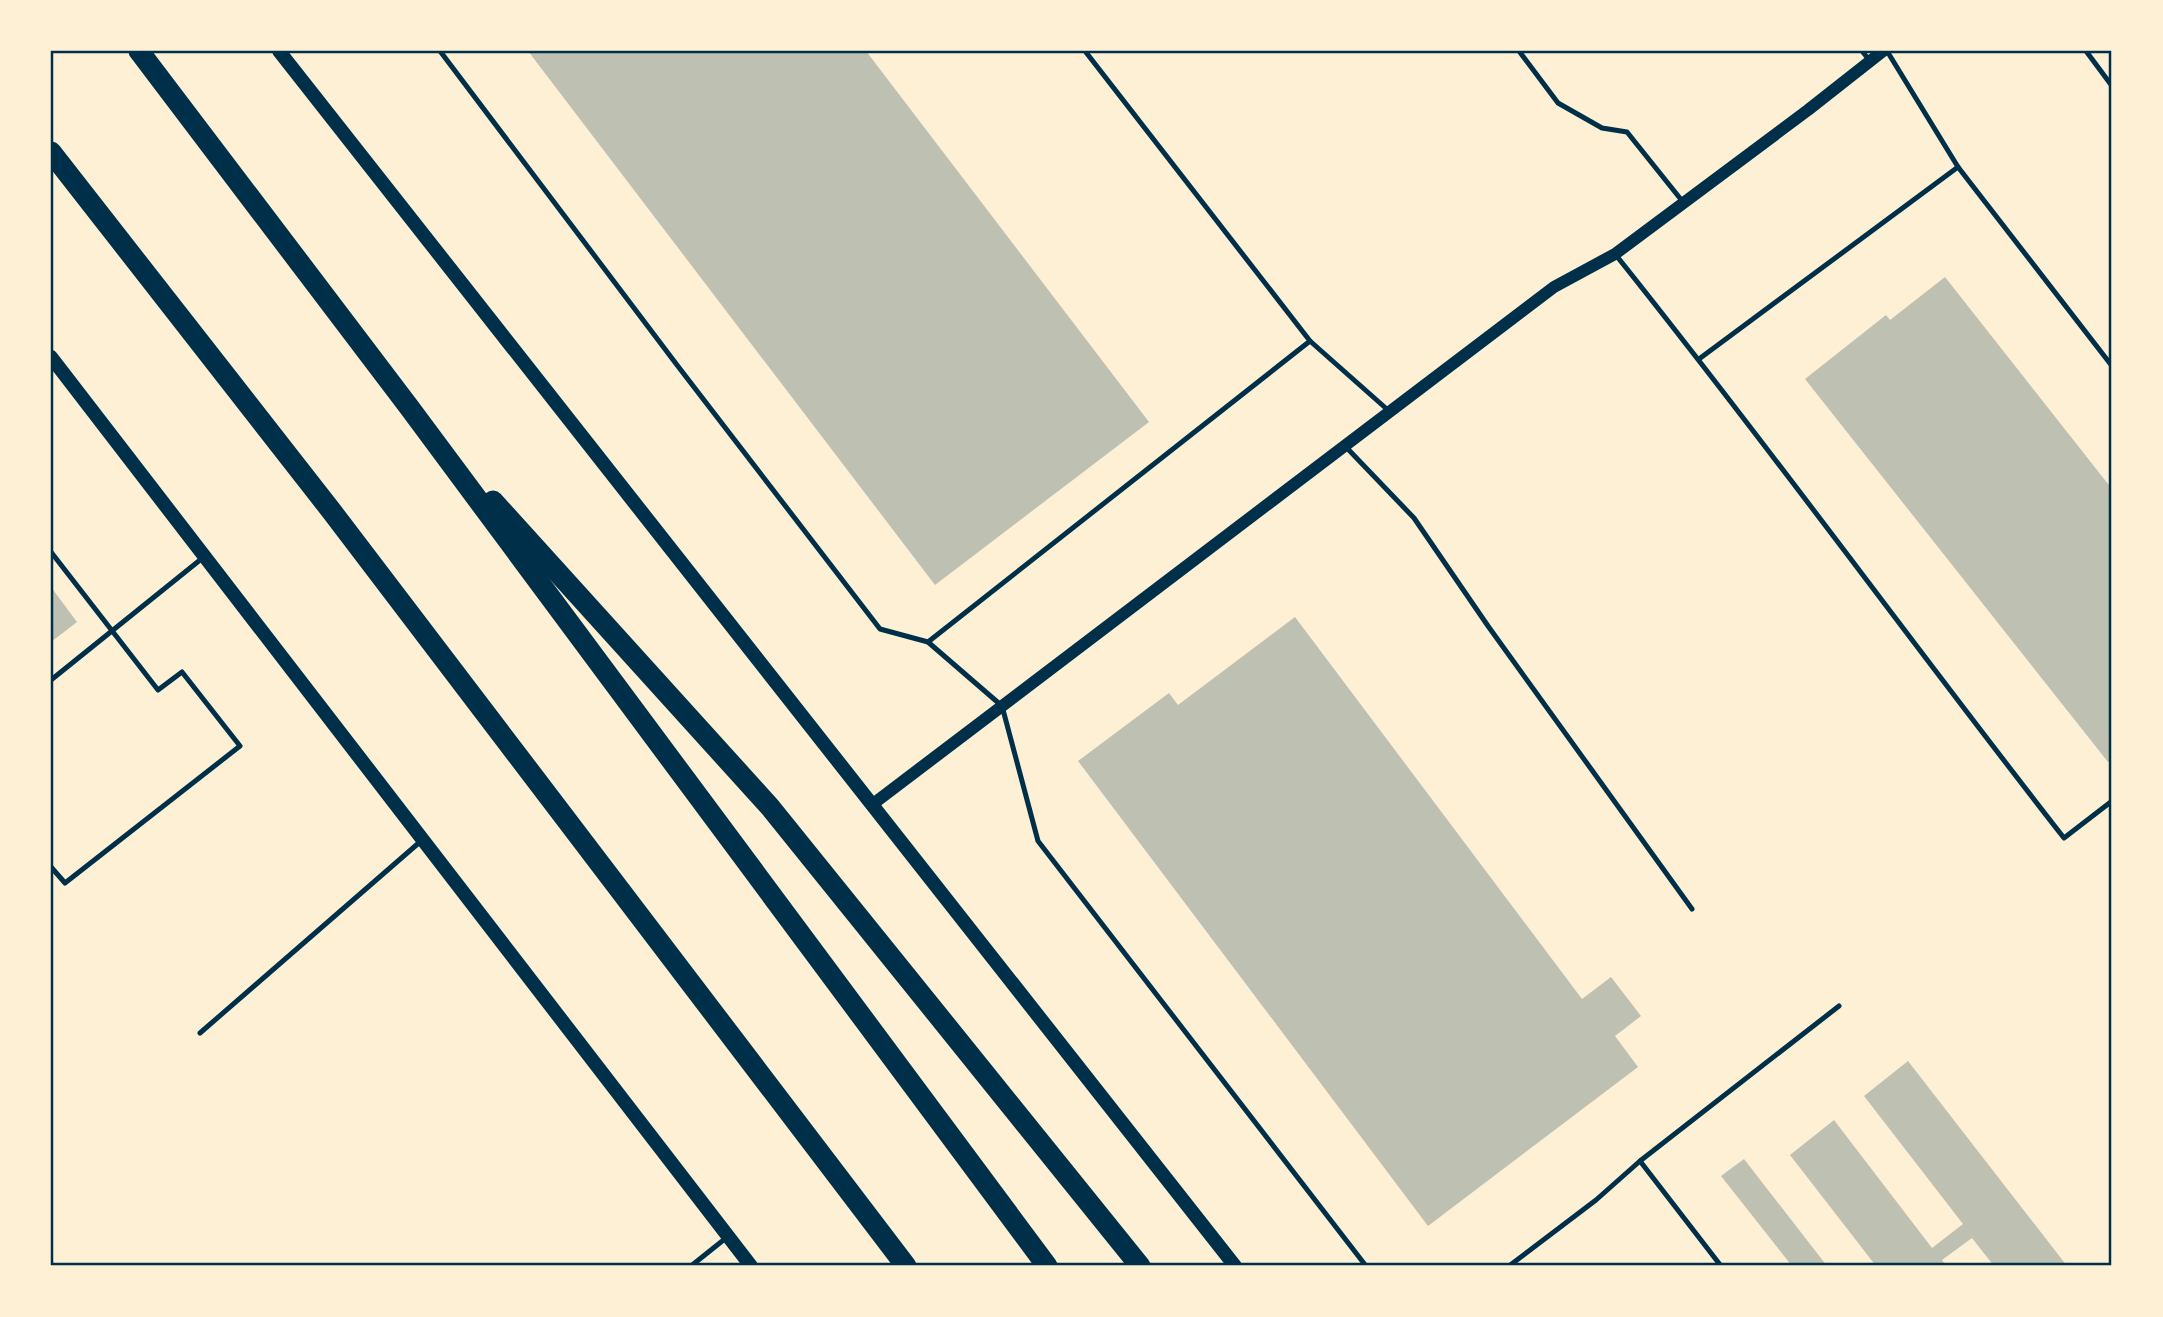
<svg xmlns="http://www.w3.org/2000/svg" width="2163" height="1317" font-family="'Space Grotesk',sans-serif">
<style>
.building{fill:#bec0b2}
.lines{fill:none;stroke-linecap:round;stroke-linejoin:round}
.service{stroke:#003049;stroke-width:5}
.tertiary{stroke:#003049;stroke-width:12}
.secondary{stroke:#003049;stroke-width:14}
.motorway{stroke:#003049;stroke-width:21}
.neatline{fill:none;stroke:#003049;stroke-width:2.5}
</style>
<rect width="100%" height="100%" fill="#fdf0d5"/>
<!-- building -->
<g class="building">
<path d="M528,51H866L1149,422L935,585Z"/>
<path d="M1945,277L2112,489V759L2108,762L1805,379L1886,315L1890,320Z"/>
<path d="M51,587L77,622L51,642Z"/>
<path d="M1295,617L1582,999L1611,977L1641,1016L1615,1036L1638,1067L1428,1226L1078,761L1169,693L1178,705Z"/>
<path d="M1908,1061L2067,1266H1994L1972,1238L1942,1260L1946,1266H1876L1790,1155L1834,1120L1932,1248L1963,1224L1864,1096Z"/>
<path d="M1744,1159L1827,1266H1792L1721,1176Z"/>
</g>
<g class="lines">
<!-- service -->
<g class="service">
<path d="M440,51L677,365L880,629L928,642L1310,341L1085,51"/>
<path d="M1519,51L1558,103L1602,128L1627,132L1683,202"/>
<path d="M1862,51L1870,61"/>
<path d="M1887,51L1958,167L2112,366"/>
<path d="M2086,51L2112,86"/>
<path d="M1615,254C1769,446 1913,645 2064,838L2112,801"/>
<path d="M1310,341L1389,411"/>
<path d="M1699,359L1958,167"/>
<path d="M1345,446L1414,518L1488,626L1692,909"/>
<path d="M51,552L158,690L182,672L240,746L65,883L51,867"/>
<path d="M928,642L1002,706L1038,841L1366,1266"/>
<path d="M51,680L205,556"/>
<path d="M200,1033L421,841"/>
<path d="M1640,1161L1721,1266"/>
<path d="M691,1266L726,1238"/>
<path d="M1509,1266L1596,1200L1640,1161L1839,1006"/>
</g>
<!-- tertiary -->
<path class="tertiary" d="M873,804L1554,287L1615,254L1808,110L1883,51"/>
<!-- secondary -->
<g class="secondary">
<path d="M279,51L1235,1266"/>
<path d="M51,357L751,1266"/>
</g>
<!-- motorway -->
<g class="motorway">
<path d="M139,51L409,407L1047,1266"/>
<path d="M51,152L333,513L906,1266"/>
<path d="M493,501L770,807L1140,1266"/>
</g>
</g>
<!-- border -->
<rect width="2163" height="1317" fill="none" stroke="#fdf0d5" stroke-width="105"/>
<rect x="52" y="52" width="2058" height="1212" class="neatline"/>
</svg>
